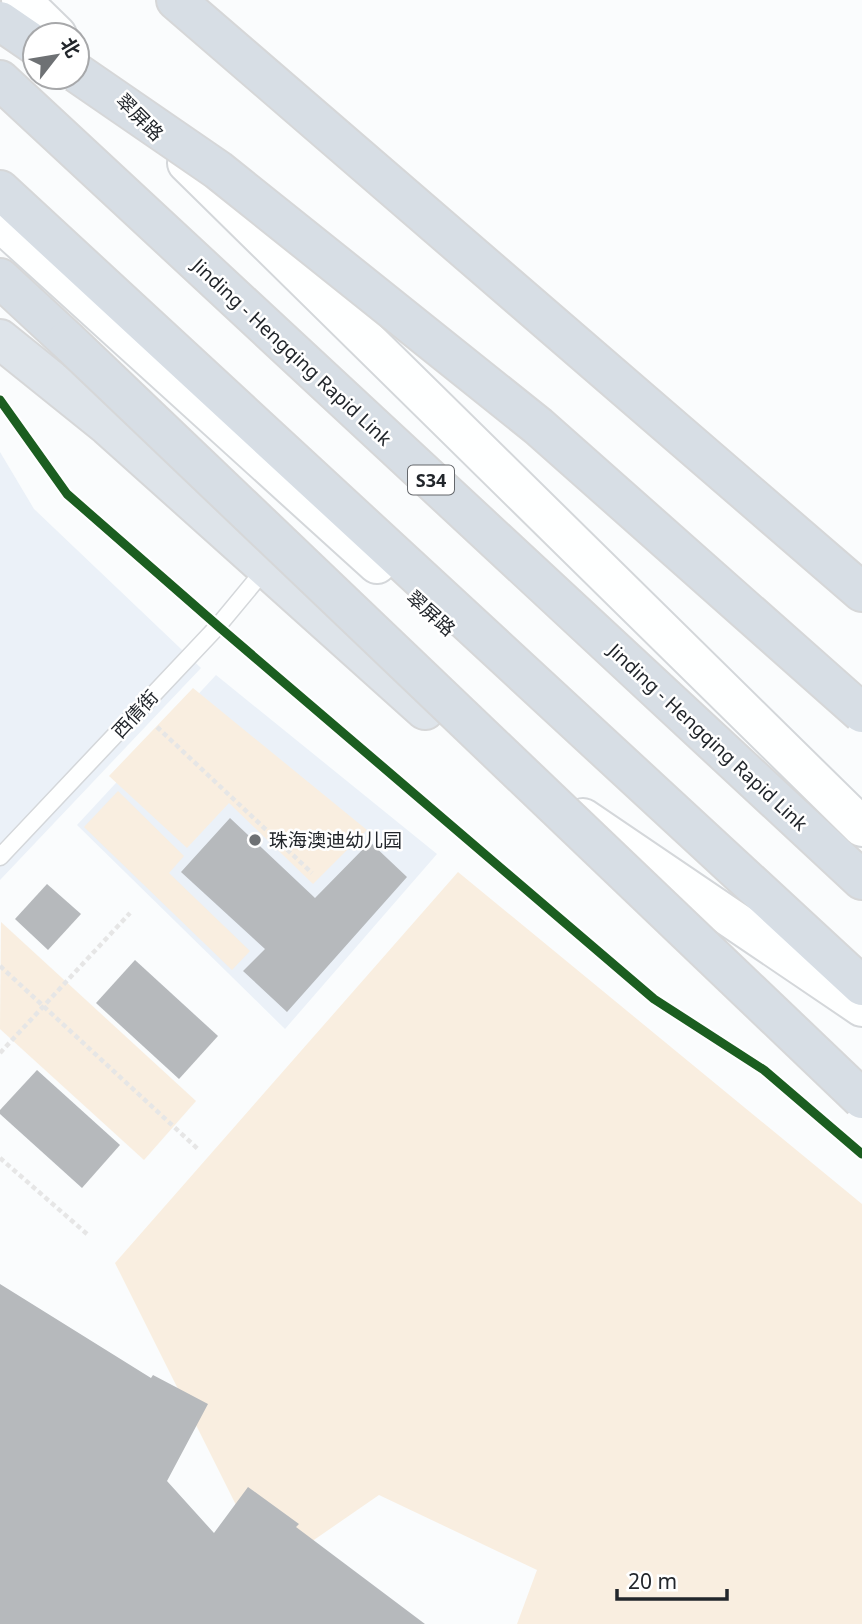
<svg xmlns="http://www.w3.org/2000/svg" width="862" height="1624" font-family="'Noto Sans','Noto Sans SC',sans-serif">
<style>
.built{fill:#ebf1f8}
.green{fill:#f9eee0}
.building{fill:#b6b9bc}
.lines{fill:none;stroke-linecap:round;stroke-linejoin:round}
.service-casing{stroke:#d4d7da;stroke-width:19}
.secondary-casing{stroke:#d4d7da;stroke-width:42}
.trunk-casing{stroke:#d6d7d8;stroke-width:42}
.motorway-casing{stroke:#d6d7d8;stroke-width:42}
.path{stroke:#e6e6e6;stroke-width:4.5;stroke-dasharray:5 3.5;stroke-linecap:butt}
.service{stroke:#feffff;stroke-width:16}
.secondary{stroke:#feffff;stroke-width:38}
.trunk{stroke:#dee4ea;stroke-width:38}
.motorway{stroke:#d7dee5;stroke-width:38}
.motorway-bridge-casing{stroke:#d6d7d8;stroke-width:42;stroke-linecap:butt}
.motorway-bridge{stroke:#d7dee5;stroke-width:38}
.cycleway-casing{stroke:#fff;stroke-width:13}
.cycleway{stroke:#1b5e20;stroke-width:9}
.poi-dot{fill:#6e7174;stroke:#fff;stroke-width:2.5}
.labels{text-anchor:middle;dominant-baseline:central;stroke-width:5;stroke-linejoin:round;paint-order:stroke}
.shield{fill:#fff;stroke:#64676b;stroke-width:2}
.shield-label{font-size:18px;font-weight:bold;fill:#22262b}
.street-label{font-size:19px;fill:#22262b;stroke:#fff}
.poi-label{font-size:19px;fill:#22262b;stroke:#fff;text-anchor:start}
</style>
<rect width="100%" height="100%" fill="#fafcfd"/>
<!-- built -->
<g class="built">
<path d="M0,452L34,509L201,668L0,880Z"/>
<path d="M216,675L437,854L285,1029L77,825Z"/>
</g>
<!-- green -->
<g class="green">
<path d="M193,688L367,830L313,884L229,803L187,848L109,776Z"/>
<path d="M118,791L184,856L169,873L250,951L232,970L84,827Z"/>
<path d="M458,872L862,1204V1624H517L537,1570L379,1495L269,1571L115,1263Z"/>
<path d="M1,922L196,1101L144,1160L0,1029Z"/>
</g>
<!-- building -->
<g class="building">
<path d="M230,818L315,898L370,842L407,877L287,1012L243,971L265,949L181,872Z"/>
<path d="M47,884L81,914L48,950L15,919Z"/>
<path d="M135,960L218,1036L179,1079L96,1003Z"/>
<path d="M37,1070L120,1145L82,1188L0,1114V1110Z"/>
<path d="M0,1284L151,1378L153,1375L208,1404L167,1481L214,1533L248,1487L299,1524L296,1527L425,1624H0Z"/>
</g>
<g class="lines">
<!-- service casing -->
<g class="service-casing">
<path id="service" d="M0,857L218,626L266,568"/>
</g>
<!-- secondary casing -->
<g class="secondary-casing">
<g id="secondary">
<path d="M21,0L57,35"/>
<path d="M187,163L862,827"/>
<path d="M0,222L377,564"/>
<path d="M583,818L862,1007"/>
</g>
</g>
<!-- trunk casing -->
<g class="trunk-casing">
<path id="trunk" d="M0,339L108,426L425,710"/>
</g>
<!-- motorway casing -->
<g class="motorway-casing">
<g id="motorway">
<path d="M176,0L862,592"/>
<path d="M0,21L35,45"/>
<path d="M0,80L862,880"/>
<path d="M0,190L862,986"/>
<path d="M0,278L67,340"/>
</g>
</g>
<!-- path -->
<g class="path">
<path d="M157,727L312,873"/>
<path d="M0,966L199,1150"/>
<path d="M0,1053L130,913"/>
<path d="M0,1158L87,1234"/>
</g>
<!-- service -->
<use href="#service" class="service"/>
<!-- secondary -->
<use href="#secondary" class="secondary"/>
<!-- trunk -->
<use href="#trunk" class="trunk"/>
<!-- motorway -->
<use href="#motorway" class="motorway"/>
<!-- motorway-bridge casing -->
<g class="motorway-bridge-casing">
<g id="motorway-bridge">
<path d="M77,73L218,170L538,426L862,713"/>
<path d="M67,340L862,1099"/>
</g>
</g>
<!-- motorway-bridge -->
<use href="#motorway-bridge" class="motorway-bridge"/>
<!-- cycleway casing -->
<g class="cycleway-casing">
<path id="cycleway" d="M0,400L67,494L218,626L654,999L764,1070L862,1154"/>
</g>
<!-- cycleway -->
<use href="#cycleway" class="cycleway"/>
</g>
<!-- markers -->
<circle class="poi-dot" cx="255" cy="840" r="7"/>
<g class="labels">
<!-- shield labels -->
<rect class="shield" x="408" y="465.5" width="46" height="29" rx="5"/>
<g class="shield-label">
<text x="431" y="480">S34</text>
</g>
<!-- street labels -->
<g class="street-label">
<text transform="translate(140 117) rotate(45)">翠屏路</text>
<text transform="translate(292 352) rotate(43)">Jinding - Hengqing Rapid Link</text>
<text transform="translate(431 613) rotate(42)">翠屏路</text>
<text transform="translate(135 714) rotate(-47)">西倩街</text>
<text transform="translate(708 737) rotate(43)">Jinding - Hengqing Rapid Link</text>
</g>
<!-- poi labels -->
<g class="poi-label">
<text x="269" y="840">珠海澳迪幼儿园</text>
</g>
</g>
<!-- north arrow -->
<g transform="translate(56 56) rotate(59)"><circle r="33" fill="#ffffff" stroke="#a7a8aa" stroke-width="2"/>
<path d="M0-5L12 26L0 18L-12 26Z" fill="#6e7174"/>
<text y="-10" font-size="19" font-weight="bold" text-anchor="middle" fill="#22262b">北</text>
</g>
<!-- scale -->
<path d="M617 1589v10h110v-10" fill="none" stroke="#22262b" stroke-width="3.5"/>
<text x="628" y="1589" font-size="21" fill="#22262b" stroke="#ffffff" stroke-width="5" paint-order="stroke">20 m</text>
</svg>
